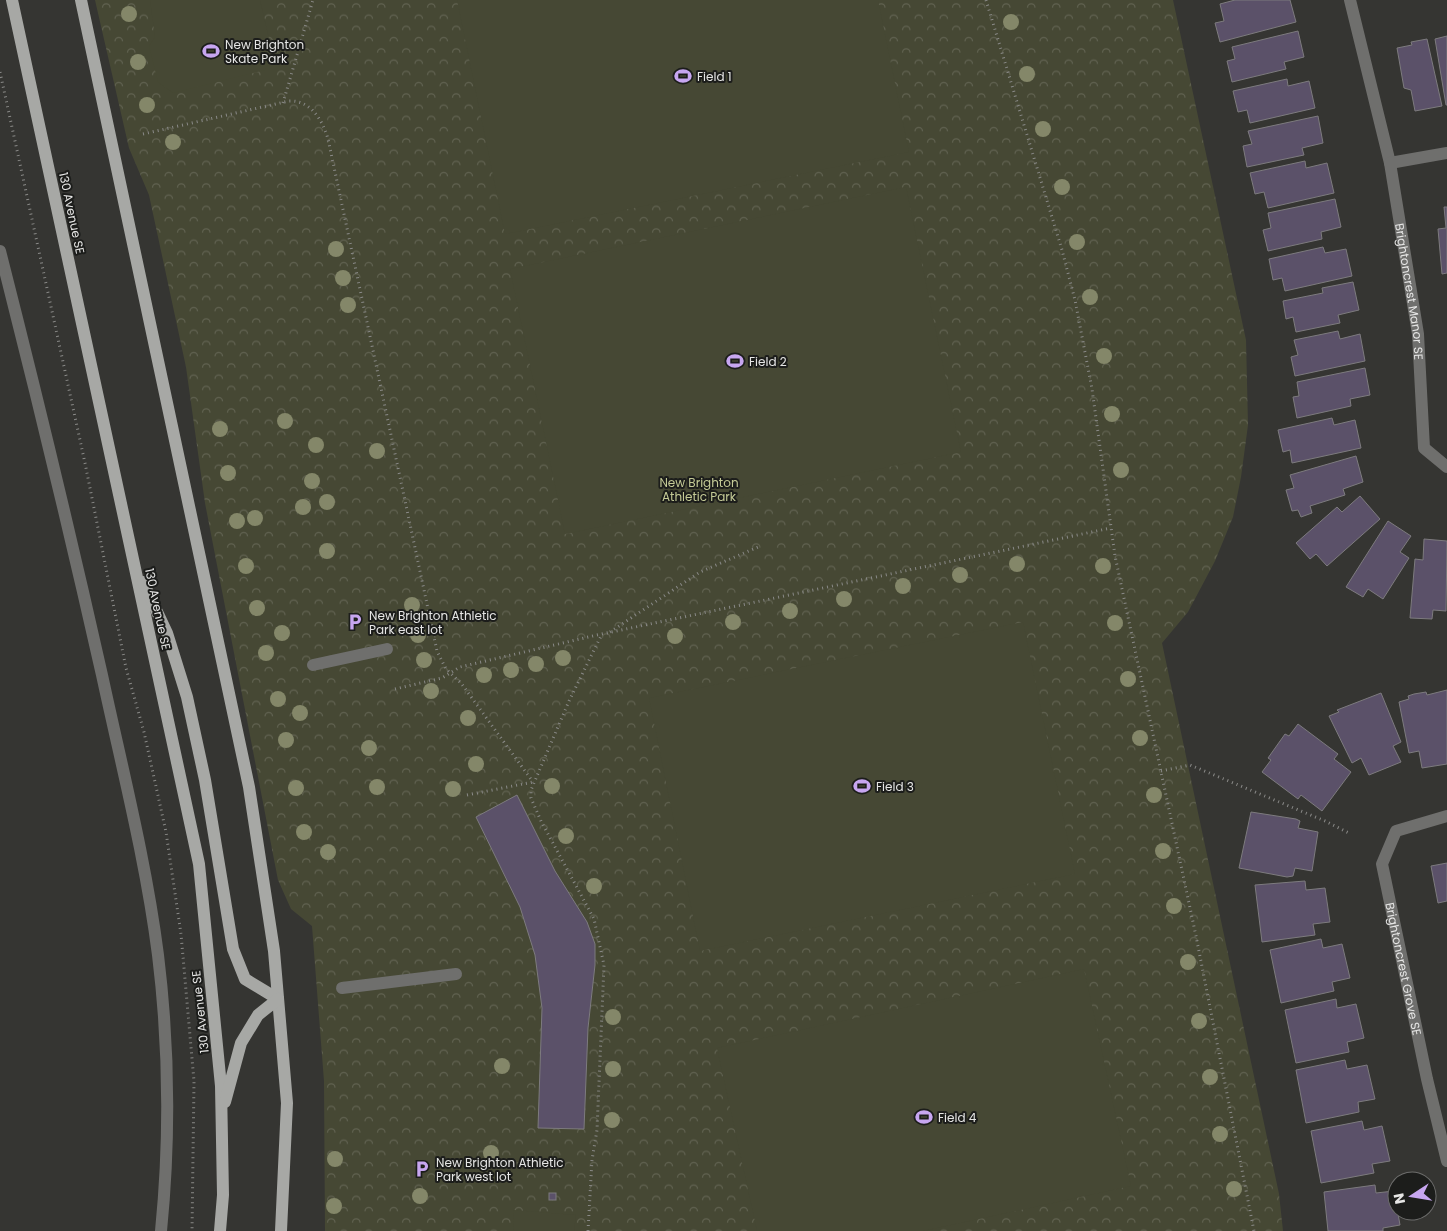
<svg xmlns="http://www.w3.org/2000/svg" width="1447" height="1231" font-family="Poppins,sans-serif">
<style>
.park{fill:url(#park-crowns)}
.garden{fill:#464834}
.building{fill:#5b5169;stroke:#7d7b7e}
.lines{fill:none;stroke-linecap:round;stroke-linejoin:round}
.path{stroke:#8a8a88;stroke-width:3;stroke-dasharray:1 4;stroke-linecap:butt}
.minor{stroke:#6f6f6d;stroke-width:12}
.major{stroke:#a7a8a5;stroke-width:12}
.tree{fill:#848769}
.labels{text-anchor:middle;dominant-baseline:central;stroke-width:4;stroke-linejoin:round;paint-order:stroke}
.poi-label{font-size:12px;fill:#e6e6e5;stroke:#1c1d1b;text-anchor:start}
.street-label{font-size:12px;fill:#e6e6e5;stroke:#1c1d1b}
.park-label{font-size:12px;fill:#c4ca96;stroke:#1c1d1b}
</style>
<defs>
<pattern id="park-crowns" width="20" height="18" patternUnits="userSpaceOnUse" patternTransform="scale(1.25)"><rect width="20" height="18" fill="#464834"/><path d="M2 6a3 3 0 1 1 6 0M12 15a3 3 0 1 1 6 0" fill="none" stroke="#616251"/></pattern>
</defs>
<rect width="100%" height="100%" fill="#353532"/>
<!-- park -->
<path class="park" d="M95,0H1173L1246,340L1248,425L1241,477L1233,517L1215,561L1188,612L1162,643L1279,1194L1283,1231H325L324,1081L312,926L291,909L278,880L205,503L186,367L149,195L129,148Z"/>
<!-- garden -->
<g class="garden">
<path d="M150,0H260L273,56L265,70L173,93L158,82L149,46L155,37Z"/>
<path d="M457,0H878L909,152L505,234Z"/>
<path d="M906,187L961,452L565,534L510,269Z"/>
<path d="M1023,622L1075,874L700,951L649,698Z"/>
<path d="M1084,969L1131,1186L923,1231H757L717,1048Z"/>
<path d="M514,1210L576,1215L574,1231H513Z"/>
</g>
<!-- building -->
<g class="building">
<path d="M1235,0H1290L1296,22L1220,42L1215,23L1224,21L1220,4Z"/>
<path d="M1298,31L1304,57L1284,62L1286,69L1232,82L1227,61L1235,59L1232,47Z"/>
<path d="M1447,36V105H1446L1435,39Z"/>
<path d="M1427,39L1442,106L1415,111L1411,90L1404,88L1397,48L1412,45L1411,42Z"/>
<path d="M1287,79L1288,86L1309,81L1315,108L1250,123L1247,110L1238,112L1233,91Z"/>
<path d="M1318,116L1323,143L1302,148L1304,155L1247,167L1243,146L1252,144L1248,131Z"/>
<path d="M1305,161L1306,168L1327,163L1334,193L1268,208L1264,192L1255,194L1250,173Z"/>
<path d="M1335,199L1341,227L1321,232L1322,239L1268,251L1263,230L1271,228L1268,213Z"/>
<path d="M1444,207H1447V273L1442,274L1438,229L1446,228Z"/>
<path d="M1323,247L1325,253L1346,249L1352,276L1285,291L1282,278L1273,280L1269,259Z"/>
<path d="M1353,282L1359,310L1338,315L1340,323L1296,332L1293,317L1286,319L1283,301L1323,293L1322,288Z"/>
<path d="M1338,331L1340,339L1360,334L1365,361L1295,376L1291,357L1298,355L1294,340Z"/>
<path d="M1365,368L1370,395L1350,399L1351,406L1297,418L1293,397L1299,396L1297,382Z"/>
<path d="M1332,418L1334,425L1355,420L1361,448L1292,463L1290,450L1283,452L1278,430Z"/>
<path d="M1356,456L1363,482L1343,489L1345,495L1310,506L1312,513L1301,517L1298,510L1292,511L1286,490L1294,488L1290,475Z"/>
<path d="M1360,496L1380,519L1327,566L1316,554L1310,559L1296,543L1337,507L1342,512Z"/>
<path d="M1388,521L1411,536L1400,552L1409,558L1383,599L1368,589L1363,597L1346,587Z"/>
<path d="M1424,539L1447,541L1446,611L1433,610L1432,619L1410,618L1415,559L1423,560Z"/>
<path d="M1447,690V764L1422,768L1419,751L1409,753L1399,702L1409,699L1408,696L1414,694L1426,692L1427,695Z"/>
<path d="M1381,693L1401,742L1393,746L1401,762L1369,775L1361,758L1352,763L1329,716L1339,712L1337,710Z"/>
<path d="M1298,724L1338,754L1334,759L1351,772L1322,811L1301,795L1298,799L1262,772L1271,760L1268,758L1285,734L1289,736Z"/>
<path d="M517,795L555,871L587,922L595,944V965L588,1028L584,1129L538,1128L542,1008L535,955L520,907L476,817Z"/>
<path d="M1251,812L1296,819L1300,821L1298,828L1318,832L1312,871L1295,868L1293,876L1287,877L1239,868Z"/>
<path d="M1447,863V901L1438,903L1431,866Z"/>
<path d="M1305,881L1306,890L1325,888L1330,922L1313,924L1315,935L1262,942L1255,885Z"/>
<path d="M1321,939L1323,948L1342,944L1350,978L1332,982L1334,991L1281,1003L1270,950Z"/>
<path d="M1336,999L1337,1008L1356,1004L1364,1038L1347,1042L1349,1052L1296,1063L1285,1010Z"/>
<path d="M1345,1060L1347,1069L1367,1065L1375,1099L1358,1102L1359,1112L1306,1123L1296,1070Z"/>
<path d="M1362,1121L1364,1130L1382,1126L1390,1161L1372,1164L1374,1173L1321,1183L1311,1131Z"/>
<path d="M1375,1185L1376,1193L1394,1191L1400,1225L1383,1228V1231H1328L1324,1192Z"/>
<rect x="549" y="1193" width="7" height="7"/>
</g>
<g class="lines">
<!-- path -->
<g class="path">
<path d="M986,0L1062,250L1075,300L1092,389L1115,556L1196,936L1254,1231"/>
<path d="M0,72L85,463L126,668L144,732L166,832L181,934L194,1081L192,1231"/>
<path d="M283,103L313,0"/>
<path d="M143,134L289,101C311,100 323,121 328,139L437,651L446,669L461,683L533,782"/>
<path d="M610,632L700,572L758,547"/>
<path d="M395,689L442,678L460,667L597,635L1111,528"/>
<path d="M1161,771L1190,765L1325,821L1349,833"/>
<path d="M467,795L533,782"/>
<path d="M588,1231L592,1160L597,1130L604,965L594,919L541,821L531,798V790L569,701L602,634"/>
</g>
<!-- minor -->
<g class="minor">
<path d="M1350,0L1390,163"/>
<path id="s1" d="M1447,153L1390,163L1418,334L1424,448L1447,467"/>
<path d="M0,251C36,392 70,533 102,675C122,768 146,861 158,955C169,1045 170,1141 161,1231"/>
<path d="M313,665L387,649"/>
<path id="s2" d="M1447,816L1396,831L1382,864L1427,1079L1447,1161"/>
<path d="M342,988L456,974"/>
</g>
<!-- major -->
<g class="major">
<path d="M12,0L199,864L221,1086L223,1195L220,1231"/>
<path d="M81,0L249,787L274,951L287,1103L281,1231"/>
<path d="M143,582L167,633L187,697L205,780L233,949L245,979L278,999"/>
<path d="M225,1102L241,1043L258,1015L278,999"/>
</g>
</g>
<!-- trees -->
<g class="tree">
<circle cx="129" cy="14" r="8"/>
<circle cx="1011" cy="22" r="8"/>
<circle cx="138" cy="62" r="8"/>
<circle cx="1027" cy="74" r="8"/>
<circle cx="147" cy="105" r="8"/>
<circle cx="1043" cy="129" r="8"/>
<circle cx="173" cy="142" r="8"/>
<circle cx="1062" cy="187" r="8"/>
<circle cx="1077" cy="242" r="8"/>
<circle cx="336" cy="249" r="8"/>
<circle cx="343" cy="278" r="8"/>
<circle cx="1090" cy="297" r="8"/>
<circle cx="348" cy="305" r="8"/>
<circle cx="1104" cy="356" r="8"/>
<circle cx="1112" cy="414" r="8"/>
<circle cx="285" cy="421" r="8"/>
<circle cx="220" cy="429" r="8"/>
<circle cx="316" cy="445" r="8"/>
<circle cx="377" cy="451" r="8"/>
<circle cx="1121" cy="470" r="8"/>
<circle cx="228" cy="473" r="8"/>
<circle cx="312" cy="481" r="8"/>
<circle cx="327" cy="502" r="8"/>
<circle cx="303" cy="507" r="8"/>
<circle cx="255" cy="518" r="8"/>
<circle cx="237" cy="521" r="8"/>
<circle cx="327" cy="551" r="8"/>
<circle cx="1017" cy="564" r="8"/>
<circle cx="246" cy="566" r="8"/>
<circle cx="1103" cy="566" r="8"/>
<circle cx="960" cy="575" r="8"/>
<circle cx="903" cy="586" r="8"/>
<circle cx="844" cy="599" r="8"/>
<circle cx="412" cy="605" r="8"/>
<circle cx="257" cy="608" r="8"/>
<circle cx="790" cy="611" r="8"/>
<circle cx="733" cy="622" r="8"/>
<circle cx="1115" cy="623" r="8"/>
<circle cx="282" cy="633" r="8"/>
<circle cx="418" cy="635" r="8"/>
<circle cx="675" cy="636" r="8"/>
<circle cx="266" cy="653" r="8"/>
<circle cx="563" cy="658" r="8"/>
<circle cx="424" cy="660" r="8"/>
<circle cx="536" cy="664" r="8"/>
<circle cx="511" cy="670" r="8"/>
<circle cx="484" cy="675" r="8"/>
<circle cx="1128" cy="679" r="8"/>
<circle cx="431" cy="691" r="8"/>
<circle cx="278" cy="699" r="8"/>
<circle cx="300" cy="713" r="8"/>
<circle cx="468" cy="718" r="8"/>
<circle cx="1140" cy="738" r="8"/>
<circle cx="286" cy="740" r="8"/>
<circle cx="369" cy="748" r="8"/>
<circle cx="476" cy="764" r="8"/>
<circle cx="552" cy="786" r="8"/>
<circle cx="377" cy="787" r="8"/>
<circle cx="296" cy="788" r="8"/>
<circle cx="453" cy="789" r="8"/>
<circle cx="1154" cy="795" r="8"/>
<circle cx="304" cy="832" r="8"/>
<circle cx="566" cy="836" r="8"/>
<circle cx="1163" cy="851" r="8"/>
<circle cx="328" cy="852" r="8"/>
<circle cx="594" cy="886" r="8"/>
<circle cx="1174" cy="906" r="8"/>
<circle cx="1188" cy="962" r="8"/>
<circle cx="613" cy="1017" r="8"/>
<circle cx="1199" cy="1021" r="8"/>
<circle cx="502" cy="1066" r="8"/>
<circle cx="613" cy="1069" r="8"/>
<circle cx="1210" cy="1077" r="8"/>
<circle cx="612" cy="1120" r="8"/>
<circle cx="1220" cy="1134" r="8"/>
<circle cx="491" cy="1153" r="8"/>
<circle cx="335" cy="1159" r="8"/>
<circle cx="1234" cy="1189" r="8"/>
<circle cx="420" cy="1196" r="8"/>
<circle cx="334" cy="1206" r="8"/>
</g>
<!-- icons -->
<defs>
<g id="stadium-bare" transform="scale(1.35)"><path d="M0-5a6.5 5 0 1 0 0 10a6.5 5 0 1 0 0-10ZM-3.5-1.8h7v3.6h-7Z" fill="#c7a6f0" stroke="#1c1d1b" stroke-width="2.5" paint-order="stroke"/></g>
<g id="parking-bare" transform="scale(1.35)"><path d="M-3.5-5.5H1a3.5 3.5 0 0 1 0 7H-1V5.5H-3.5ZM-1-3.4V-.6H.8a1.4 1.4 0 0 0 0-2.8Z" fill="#c7a6f0" stroke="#1c1d1b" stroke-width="2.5" paint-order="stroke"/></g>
</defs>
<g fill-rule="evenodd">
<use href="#stadium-bare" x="211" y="51"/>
<use href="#stadium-bare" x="683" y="76"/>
<use href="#stadium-bare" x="735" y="361"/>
<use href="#parking-bare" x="355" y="622"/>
<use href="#stadium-bare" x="862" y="786"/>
<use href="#stadium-bare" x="924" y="1117"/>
<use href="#parking-bare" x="422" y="1169"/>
</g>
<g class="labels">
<!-- poi labels -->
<g class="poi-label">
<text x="225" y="44">New Brighton<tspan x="225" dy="14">Skate Park</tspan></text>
<text x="697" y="76">Field 1</text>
<text x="749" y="361">Field 2</text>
<text x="369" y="615">New Brighton Athletic<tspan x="369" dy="14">Park east lot</tspan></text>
<text x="876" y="786">Field 3</text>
<text x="938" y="1117">Field 4</text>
<text x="436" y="1162">New Brighton Athletic<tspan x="436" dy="14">Park west lot</tspan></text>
</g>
<!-- street labels -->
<g class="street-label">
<text transform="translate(72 213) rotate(78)">130 Avenue SE</text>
<text stroke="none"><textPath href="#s1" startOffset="188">Brightoncrest Manor SE</textPath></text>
<text transform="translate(158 609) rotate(78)">130 Avenue SE</text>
<text stroke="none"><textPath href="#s2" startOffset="196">Brightoncrest Grove SE</textPath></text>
<text transform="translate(200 1012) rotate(-96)">130 Avenue SE</text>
</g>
<!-- park labels -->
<g class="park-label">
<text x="699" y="482">New Brighton<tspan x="699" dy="14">Athletic Park</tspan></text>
</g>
</g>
<!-- north arrow -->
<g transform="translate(1412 1196) rotate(258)"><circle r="24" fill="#1c1d1b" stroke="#6d6d6c"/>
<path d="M0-4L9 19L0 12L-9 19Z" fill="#c7a6f0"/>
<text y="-8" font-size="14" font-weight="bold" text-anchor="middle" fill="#e6e6e5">N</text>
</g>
</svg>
